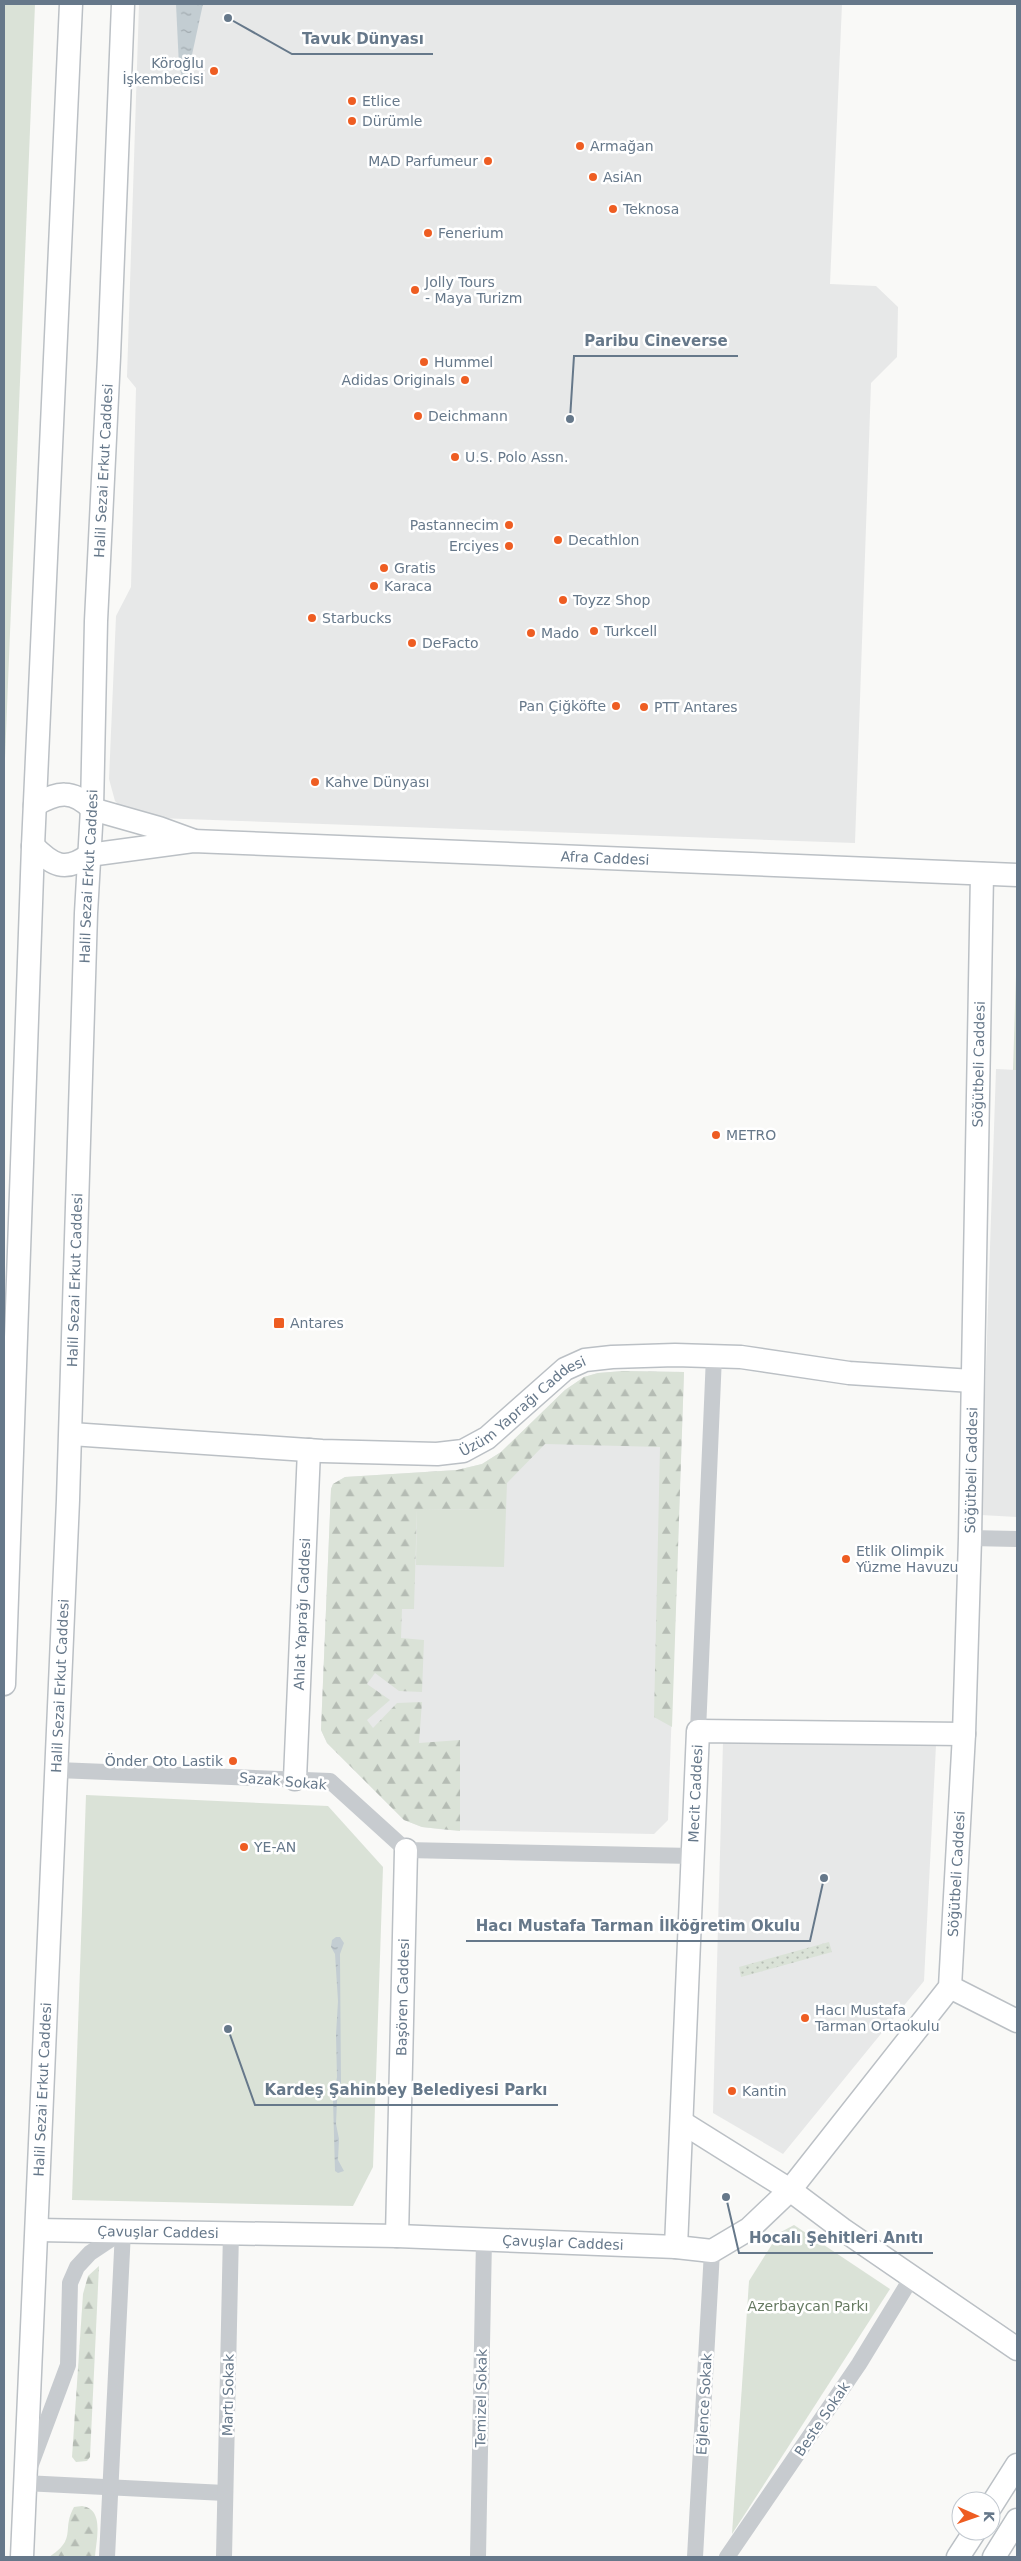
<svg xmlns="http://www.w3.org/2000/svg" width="1021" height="2561" font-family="'DejaVu Sans',sans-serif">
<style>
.built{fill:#e7e8e8}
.grass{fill:url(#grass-dots)}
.forest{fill:url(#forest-firs)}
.park{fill:#dae2d7}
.water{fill:url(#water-ripples)}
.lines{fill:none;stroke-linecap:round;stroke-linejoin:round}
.secondary-casing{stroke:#bbc0c5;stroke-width:25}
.street{stroke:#c7cbcf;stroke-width:16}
.secondary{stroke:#fff;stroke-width:22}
.poi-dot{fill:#ee5d22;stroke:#fff;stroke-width:2}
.labels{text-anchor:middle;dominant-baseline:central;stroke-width:5;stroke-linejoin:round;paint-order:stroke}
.poi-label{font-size:14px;fill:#66788a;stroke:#fff;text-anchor:start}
.street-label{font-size:14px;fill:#66788a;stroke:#fff}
.park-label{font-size:14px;fill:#667a62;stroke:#fff}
.leader{fill:none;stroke:#66788a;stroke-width:2}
.callout-dot{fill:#66788a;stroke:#fff;stroke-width:2}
.callout-label{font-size:15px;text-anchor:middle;font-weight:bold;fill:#66788a;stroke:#fff;stroke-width:5;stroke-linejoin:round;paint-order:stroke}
</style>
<defs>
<pattern id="grass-dots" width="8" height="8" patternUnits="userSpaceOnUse" patternTransform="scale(1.25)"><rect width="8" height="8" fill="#dae2d7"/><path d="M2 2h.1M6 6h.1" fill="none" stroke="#b5bcb4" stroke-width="1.8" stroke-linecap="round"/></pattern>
<pattern id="forest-firs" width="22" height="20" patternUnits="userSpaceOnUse" patternTransform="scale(1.25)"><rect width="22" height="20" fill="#dae2d7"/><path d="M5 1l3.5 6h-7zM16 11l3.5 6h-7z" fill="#b5bcb4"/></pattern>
<pattern id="water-ripples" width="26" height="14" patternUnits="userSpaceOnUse" patternTransform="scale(1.25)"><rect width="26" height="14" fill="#c3cdd2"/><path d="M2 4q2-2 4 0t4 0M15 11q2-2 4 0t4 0" fill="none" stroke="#a2abb0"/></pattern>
</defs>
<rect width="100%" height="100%" fill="#f9f9f7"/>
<!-- built -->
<g class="built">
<path d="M139,4H842L830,284L876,286L898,307L897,357L871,383L855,843L156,818L120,806L115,801L109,779L116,616L131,587L136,388L127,377Z"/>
<path d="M996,1069L1017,1070V1517L981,1515Z"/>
<path d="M623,1371L684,1372L668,1820L654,1834L447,1830L422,1827L404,1820L327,1743L321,1730L331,1489L333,1484L345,1477L457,1470L482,1464L501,1452L565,1390L584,1377L598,1373Z"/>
<path d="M723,1742L936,1745L924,1981L783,2154L713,2113Z"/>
</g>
<!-- grass -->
<path class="grass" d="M829,1942L832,1952L741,1977L739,1967Z"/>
<!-- forest -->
<g class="forest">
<path d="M623,1371L684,1372L672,1727L654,1717L660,1447L545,1444L507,1483L506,1510L417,1509L414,1609H402L401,1638L424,1640L422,1692L399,1691L375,1673L367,1684L390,1700L367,1720L373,1728L397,1703L422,1702L419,1743L460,1740V1831L422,1827L404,1820L327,1743L321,1730L331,1489L333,1484L345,1477L457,1470L482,1464L501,1452L565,1390L584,1377L598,1373Z"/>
<path d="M99,2266L90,2457L87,2461L76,2462L72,2457L83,2294L88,2276Z"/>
<path d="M82,2506C105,2509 96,2540 95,2557H49C78,2538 61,2530 74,2507Z"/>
</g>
<!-- park -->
<g class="park">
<path d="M4,4H35L4,784Z"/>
<path d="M1017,944V1070H1013Z"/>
<path d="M417,1509L506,1510L504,1567L416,1565Z"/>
<path d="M86,1795L328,1806L383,1867L373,2167L353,2206L72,2200Z"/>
<path d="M794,2225L890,2289L732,2534L749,2281L779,2233Z"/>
</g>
<!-- water -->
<g class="water">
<path d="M176,4H203L185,87L179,66Z"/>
<path d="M336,1937H340L344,1943L340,1954L341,2082L337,2101L336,2124L339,2139L338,2160L344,2171L338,2173L335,2171L333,2100L337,2077L336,2035L338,2001L335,1954L331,1947L332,1940Z"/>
</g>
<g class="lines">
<!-- secondary casing -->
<g class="secondary-casing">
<g id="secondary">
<path d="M35,805C57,792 73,789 92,809"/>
<path d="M92,809L159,828L192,840"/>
<path id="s1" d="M33,846C52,865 65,873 89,855L193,841L1017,875"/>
<path id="s2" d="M71,1434L322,1451L437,1454L463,1451L487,1438L565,1369L585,1360L612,1357L675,1355L741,1357L849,1373L972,1381"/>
<path d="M4,1684L33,846L71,4"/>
<path id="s3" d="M295,1779L309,1450"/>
<path d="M950,1987L1017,2021"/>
<path id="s4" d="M683,2123L790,2190L950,1987L964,1734L970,1538L982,874"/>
<path id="s5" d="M37,2230L397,2236L676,2247L712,2251L749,2229L790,2190L842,2229L1017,2349"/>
<path id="s6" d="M397,2236L406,1850"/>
<path id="s7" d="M676,2247L698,1731L964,1734"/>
<path d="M991,2506L1017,2465"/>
<path id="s8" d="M22,2557L68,1500L86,913L92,809L96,621L109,357L123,4"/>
<path d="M958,2557L975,2531"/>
<path d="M994,2557L1017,2520"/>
</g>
</g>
<!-- street -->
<g class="street">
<path d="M970,1538L1017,1539"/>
<path d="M698,1731L714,1356"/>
<path d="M57,1770L330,1781L406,1850L693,1856"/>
<path d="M123,2231L90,2253L77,2267L70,2283L68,2365L24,2483L225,2493"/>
<path d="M107,2557L123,2231"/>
<path d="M224,2557L231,2232"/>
<path d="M478,2557L484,2239"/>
<path d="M695,2557L712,2251"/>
<path d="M727,2557L859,2364L912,2277"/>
</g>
<!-- secondary -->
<use href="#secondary" class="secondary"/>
</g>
<!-- markers -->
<g class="poi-dot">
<circle cx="214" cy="71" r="5"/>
<circle cx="352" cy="101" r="5"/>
<circle cx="352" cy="121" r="5"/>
<circle cx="580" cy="146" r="5"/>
<circle cx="488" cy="161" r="5"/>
<circle cx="593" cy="177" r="5"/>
<circle cx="613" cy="209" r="5"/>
<circle cx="428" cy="233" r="5"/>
<circle cx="415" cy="290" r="5"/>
<circle cx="424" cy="362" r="5"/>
<circle cx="465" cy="380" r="5"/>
<circle cx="418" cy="416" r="5"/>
<circle cx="455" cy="457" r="5"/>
<circle cx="509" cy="525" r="5"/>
<circle cx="558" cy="540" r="5"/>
<circle cx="509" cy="546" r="5"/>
<circle cx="384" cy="568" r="5"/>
<circle cx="374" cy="586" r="5"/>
<circle cx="563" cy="600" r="5"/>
<circle cx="312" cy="618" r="5"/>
<circle cx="594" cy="631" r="5"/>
<circle cx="531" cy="633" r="5"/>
<circle cx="412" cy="643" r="5"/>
<circle cx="616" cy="706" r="5"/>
<circle cx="644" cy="707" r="5"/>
<circle cx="315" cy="782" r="5"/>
<circle cx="716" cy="1135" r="5"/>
<rect x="273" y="1317" width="12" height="12" rx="2.5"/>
<circle cx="846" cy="1559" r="5"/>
<circle cx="233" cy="1761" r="5"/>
<circle cx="244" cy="1847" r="5"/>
<circle cx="805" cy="2018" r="5"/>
<circle cx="732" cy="2091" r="5"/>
</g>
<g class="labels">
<!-- poi labels -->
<g class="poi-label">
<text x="204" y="63" text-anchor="end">Köroğlu<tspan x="204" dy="16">İşkembecisi</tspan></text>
<text x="362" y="101">Etlice</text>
<text x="362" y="121">Dürümle</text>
<text x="590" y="146">Armağan</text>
<text x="478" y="161" text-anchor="end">MAD Parfumeur</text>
<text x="603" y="177">AsiAn</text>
<text x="623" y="209">Teknosa</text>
<text x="438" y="233">Fenerium</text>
<text x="425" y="282">Jolly Tours<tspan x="425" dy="16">- Maya Turizm</tspan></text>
<text x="434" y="362">Hummel</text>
<text x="455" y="380" text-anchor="end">Adidas Originals</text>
<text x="428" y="416">Deichmann</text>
<text x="465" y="457">U.S. Polo Assn.</text>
<text x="499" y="525" text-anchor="end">Pastannecim</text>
<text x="568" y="540">Decathlon</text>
<text x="499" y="546" text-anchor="end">Erciyes</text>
<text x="394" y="568">Gratis</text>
<text x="384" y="586">Karaca</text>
<text x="573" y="600">Toyzz Shop</text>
<text x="322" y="618">Starbucks</text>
<text x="604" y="631">Turkcell</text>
<text x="541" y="633">Mado</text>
<text x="422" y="643">DeFacto</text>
<text x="606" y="706" text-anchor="end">Pan Çiğköfte</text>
<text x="654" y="707">PTT Antares</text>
<text x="325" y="782">Kahve Dünyası</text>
<text x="726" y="1135">METRO</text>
<text x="290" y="1323">Antares</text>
<text x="856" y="1551">Etlik Olimpik<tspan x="856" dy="16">Yüzme Havuzu</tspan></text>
<text x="223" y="1761" text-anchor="end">Önder Oto Lastik</text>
<text x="254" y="1847">YE-AN</text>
<text x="815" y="2010">Hacı Mustafa<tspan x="815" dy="16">Tarman Ortaokulu</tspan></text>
<text x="742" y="2091">Kantin</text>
</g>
<!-- street labels -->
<g class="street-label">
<text stroke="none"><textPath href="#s8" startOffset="2088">Halil Sezai Erkut Caddesi</textPath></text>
<text stroke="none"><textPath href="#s1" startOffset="582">Afra Caddesi</textPath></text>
<text stroke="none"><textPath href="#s8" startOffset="1682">Halil Sezai Erkut Caddesi</textPath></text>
<text stroke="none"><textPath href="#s4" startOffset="1308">Söğütbeli Caddesi</textPath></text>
<text stroke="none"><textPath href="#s8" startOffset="1278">Halil Sezai Erkut Caddesi</textPath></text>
<text stroke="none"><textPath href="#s2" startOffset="468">Üzüm Yaprağı Caddesi</textPath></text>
<text stroke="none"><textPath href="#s4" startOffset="902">Söğütbeli Caddesi</textPath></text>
<text stroke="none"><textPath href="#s3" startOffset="165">Ahlat Yaprağı Caddesi</textPath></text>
<text stroke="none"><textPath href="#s8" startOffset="872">Halil Sezai Erkut Caddesi</textPath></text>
<text transform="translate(283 1781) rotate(5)">Sazak Sokak</text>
<text stroke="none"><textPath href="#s7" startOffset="454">Mecit Caddesi</textPath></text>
<text stroke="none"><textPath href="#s4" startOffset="498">Söğütbeli Caddesi</textPath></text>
<text stroke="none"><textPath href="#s6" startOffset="239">Başören Caddesi</textPath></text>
<text stroke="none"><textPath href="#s8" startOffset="468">Halil Sezai Erkut Caddesi</textPath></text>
<text stroke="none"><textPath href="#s5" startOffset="121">Çavuşlar Caddesi</textPath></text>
<text stroke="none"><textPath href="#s5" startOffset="526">Çavuşlar Caddesi</textPath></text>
<text transform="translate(228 2395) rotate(-89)">Martı Sokak</text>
<text transform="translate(481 2398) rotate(-89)">Temizel Sokak</text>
<text transform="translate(704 2404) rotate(-87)">Eğlence Sokak</text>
<text transform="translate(822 2419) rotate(-56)">Beste Sokak</text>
</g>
<!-- park labels -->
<g class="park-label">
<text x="808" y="2306">Azerbaycan Parkı</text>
</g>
</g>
<!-- callouts -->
<path class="leader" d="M228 18L292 54H433M570 419L574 356H738M824 1878L810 1941H466M228 2029L255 2105H558M726 2197L739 2253H933"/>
<g class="callout-dot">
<circle cx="228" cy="18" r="5"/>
<circle cx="570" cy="419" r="5"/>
<circle cx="824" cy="1878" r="5"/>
<circle cx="228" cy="2029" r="5"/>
<circle cx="726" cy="2197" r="5"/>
</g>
<g class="callout-label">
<text x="363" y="44">Tavuk Dünyası</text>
<text x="656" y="346">Paribu Cineverse</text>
<text x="638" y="1931">Hacı Mustafa Tarman İlköğretim Okulu</text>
<text x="406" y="2095">Kardeş Şahinbey Belediyesi Parkı</text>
<text x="836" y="2243">Hocalı Şehitleri Anıtı</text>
</g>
<!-- border -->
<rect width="1021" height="2561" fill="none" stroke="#66788a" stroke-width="10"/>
<!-- north arrow -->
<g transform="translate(976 2516) rotate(92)"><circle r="24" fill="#ffffff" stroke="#c2c9d0"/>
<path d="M0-4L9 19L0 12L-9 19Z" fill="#ee5d22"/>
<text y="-8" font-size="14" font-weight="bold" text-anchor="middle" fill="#66788a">K</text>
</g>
</svg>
